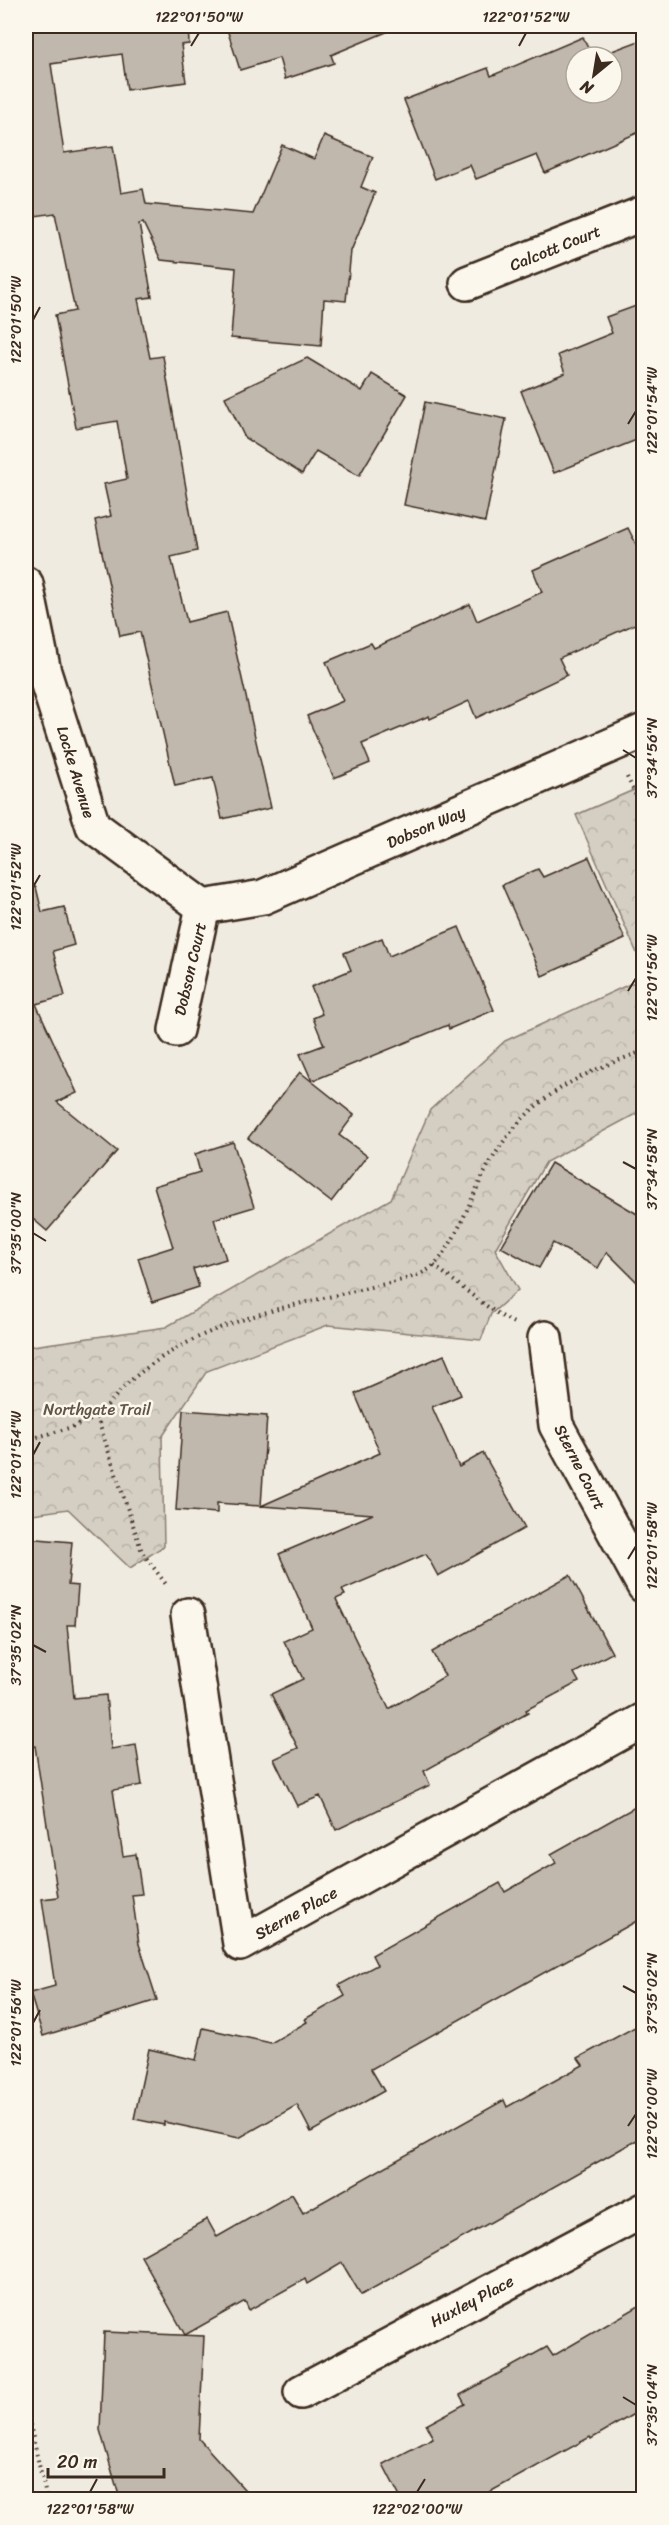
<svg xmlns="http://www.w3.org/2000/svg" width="669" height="2525" font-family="Sriracha,sans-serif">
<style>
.forest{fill:url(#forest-crowns);stroke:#887c70;stroke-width:1.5}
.building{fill:#c0b8ad;stroke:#3b2a1e;stroke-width:1.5}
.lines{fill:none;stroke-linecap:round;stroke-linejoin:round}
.minor-casing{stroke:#3b2a1e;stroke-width:38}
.path{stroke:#3b2a1e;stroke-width:4;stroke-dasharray:1.5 4.5;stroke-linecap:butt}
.minor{stroke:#fbf7ec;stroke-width:33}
.ticks{fill:none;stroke:#3b2a1e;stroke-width:2}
.labels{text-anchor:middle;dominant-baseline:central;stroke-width:5;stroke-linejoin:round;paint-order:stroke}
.street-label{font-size:16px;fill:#3b2a1e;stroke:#fbf7ec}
.park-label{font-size:16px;fill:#625347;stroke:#fbf7ec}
.neatline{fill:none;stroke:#3b2a1e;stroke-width:2}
.ticks-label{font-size:15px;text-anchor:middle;fill:#3b2a1e}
</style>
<defs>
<pattern id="forest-crowns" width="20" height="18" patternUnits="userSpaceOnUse" patternTransform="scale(1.5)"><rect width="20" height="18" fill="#d5cec3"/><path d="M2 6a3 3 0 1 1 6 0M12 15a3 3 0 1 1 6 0" fill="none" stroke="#b8b1a7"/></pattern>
</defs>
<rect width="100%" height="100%" fill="#f0ebe0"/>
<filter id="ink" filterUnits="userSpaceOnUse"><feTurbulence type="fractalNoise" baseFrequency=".0167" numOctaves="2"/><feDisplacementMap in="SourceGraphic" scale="12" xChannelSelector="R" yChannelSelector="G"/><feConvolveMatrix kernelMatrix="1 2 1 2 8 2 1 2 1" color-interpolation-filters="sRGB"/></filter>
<g filter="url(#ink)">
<!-- forest -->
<g class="forest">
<path d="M643,786V967L576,815Z"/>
<path d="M643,978V1110L546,1162L495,1249L518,1290L491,1314L481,1340L328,1325L207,1371L162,1437L164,1546L130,1568L68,1509L26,1515V1347L166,1327L391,1199L430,1110L505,1041Z"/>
</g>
<!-- building -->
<g class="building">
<path d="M26,26H188L189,44L181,45L186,82L127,90L122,54L51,64L64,153L113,146L121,193L143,189L146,204L253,214L282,145L314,159L324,136L373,157L361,187L375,193L351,251L346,301L324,299L321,346L231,338L236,268L161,260L143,223L139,224L152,297L138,299L150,358L163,356L197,551L171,557L187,622L227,612L271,808L222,819L213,778L175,786L140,632L120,636L95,520L111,516L104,484L127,479L117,421L76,428L55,315L75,311L55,213L35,216L26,160Z"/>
<path d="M226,26H401L331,55L334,63L285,79L279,58L240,70Z"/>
<path d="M583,37L592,57H576V93H612V57H596L644,39V130L545,173L537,155L476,179L470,165L435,179L404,100L488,68L491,76Z"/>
<path d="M644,303V437L554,473L521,391L565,373L558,355L612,333L606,317Z"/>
<path d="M307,358L362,391L372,374L407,395L359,476L316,451L302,474L245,438L225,397Z"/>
<path d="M425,402L506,419L485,522L404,505Z"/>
<path d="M628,528L644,560V620L559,658L567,675L476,718L469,701L430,719L429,716L362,744L370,763L334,778L307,716L343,701L326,662L371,643L374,648L470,604L477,621L542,592L533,570Z"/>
<path d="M589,857L625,939L542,976L502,885L538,869L543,877Z"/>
<path d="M36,887L42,912L64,907L74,945L53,951L65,996L36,1004L77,1093L57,1102L117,1151L47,1231L26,1213V889Z"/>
<path d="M459,927L494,1010L449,1029L448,1025L312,1081L300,1054L324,1045L313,1018L322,1014L311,987L351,970L344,953L382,938L389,956Z"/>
<path d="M300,1072L354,1115L339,1135L367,1156L331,1202L248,1138Z"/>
<path d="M233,1142L254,1207L214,1219L226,1259L193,1269L199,1287L152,1302L138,1258L173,1247L154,1186L200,1172L195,1154Z"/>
<path d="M551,1163L644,1218V1289L607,1252L598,1268L553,1243L539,1268L501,1247Z"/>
<path d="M444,1355L461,1395L432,1407L459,1467L483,1453L525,1528L438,1576L426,1554L342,1590L345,1595L336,1599L389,1709L445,1676L432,1652L570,1575L612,1653L574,1673L579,1682L526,1710L528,1713L424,1771L430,1785L336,1830L320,1796L297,1806L274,1759L298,1748L271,1694L303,1679L284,1641L312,1628L279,1554L373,1514L217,1503V1513L176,1510L183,1410L267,1416L261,1506L380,1453L355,1394Z"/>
<path d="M26,1538L72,1542L68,1585L78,1586L75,1625H67L74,1698L106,1695L111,1749L136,1745L142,1785L113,1790L123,1856L136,1854L142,1894L132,1895L139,1944L157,2000L43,2036L30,1993L55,1986L42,1899L58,1897L35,1746L26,1747Z"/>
<path d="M644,1802V1917L371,2069L384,2091L311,2132L297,2105L239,2138L164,2122V2125L134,2119L149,2049L196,2060L203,2028L271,2043L307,2022L305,2019L345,1996L339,1985L377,1965L372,1955L500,1883L505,1892L556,1863L551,1854Z"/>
<path d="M644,2022V2136L361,2295L342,2263L307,2284L305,2279L249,2310L245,2301L185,2335L141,2256L207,2219L217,2237L292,2194L303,2213L504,2100L507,2107L583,2065L578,2058Z"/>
<path d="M644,2303V2408L591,2439L590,2437L477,2499H401L383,2464L433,2438L426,2425L465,2404L460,2395L547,2347L553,2356Z"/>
<path d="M104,2332L204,2336L199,2439L253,2499H120L100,2430Z"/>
</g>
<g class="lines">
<!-- minor casing -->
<g class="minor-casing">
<g id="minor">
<path d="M467,283L644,213"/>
<path d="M26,584L44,672L93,826L203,907"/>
<path d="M203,907L263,897L644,731"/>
<path d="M176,1030L203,907"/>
<path d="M545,1338L556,1425L644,1586"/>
<path d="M188,1615L240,1944L644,1720"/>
<path d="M301,2392L644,2210"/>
</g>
</g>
<!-- path -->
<g class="path">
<path d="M627,777L644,812"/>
<path d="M434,1266C460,1284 486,1309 514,1323"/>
<path d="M97,1417L142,1552L168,1587"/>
<path d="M26,1440C48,1434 73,1428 95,1418C103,1414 119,1390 129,1382C160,1355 199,1334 239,1321C281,1306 327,1298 371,1287C388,1283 422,1278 434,1265C453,1247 466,1210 478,1186C515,1107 563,1079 644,1051"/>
<path d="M26,2407L47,2500"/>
</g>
<!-- minor -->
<use href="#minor" class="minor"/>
</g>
</g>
<!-- ticks -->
<path class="ticks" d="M191,46L199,33M519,46L526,33M33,320L40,307M628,424L636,411M623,750L636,758M33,887L40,875M628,991L636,978M623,1162L636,1169M33,1233L46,1241M33,1455L40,1442M628,1559L636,1546M33,1645L46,1652M623,1986L636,1993M33,2023L40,2010M628,2126L636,2114M623,2397L636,2405M90,2492L97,2479M417,2492L425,2479"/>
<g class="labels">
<!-- street labels -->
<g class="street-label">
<text transform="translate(555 248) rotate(-22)">Calcott Court</text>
<text transform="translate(76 772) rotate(73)">Locke Avenue</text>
<text transform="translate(426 827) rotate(-23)">Dobson Way</text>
<text transform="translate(190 969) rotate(-77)">Dobson Court</text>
<text transform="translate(580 1467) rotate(63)">Sterne Court</text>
<text transform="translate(296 1913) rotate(-29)">Sterne Place</text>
<text transform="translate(472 2301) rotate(-28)">Huxley Place</text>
</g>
<!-- park labels -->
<g class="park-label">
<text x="97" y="1409">Northgate Trail</text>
</g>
</g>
<!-- margin -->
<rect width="669" height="2525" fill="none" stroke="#fbf7ec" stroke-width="66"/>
<!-- north arrow -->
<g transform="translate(594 75) rotate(210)"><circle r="28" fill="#fbf7ec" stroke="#aea59a" stroke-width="1.5"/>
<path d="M0-4.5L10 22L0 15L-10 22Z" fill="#3b2a1e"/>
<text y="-9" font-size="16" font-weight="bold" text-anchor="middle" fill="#3b2a1e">N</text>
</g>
<!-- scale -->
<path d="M48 2468v9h116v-9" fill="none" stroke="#3b2a1e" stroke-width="3"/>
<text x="57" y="2468" font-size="18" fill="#3b2a1e" stroke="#fbf7ec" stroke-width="4.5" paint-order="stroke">20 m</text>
<rect x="33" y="33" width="603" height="2459" class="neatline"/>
<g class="ticks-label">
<text x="199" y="22">122°01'50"W</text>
<text x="526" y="22">122°01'52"W</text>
<text transform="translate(16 320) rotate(-90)" y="5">122°01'50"W</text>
<text transform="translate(652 411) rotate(-90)" y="5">122°01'54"W</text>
<text transform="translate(652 758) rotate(-90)" y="5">37°34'56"N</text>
<text transform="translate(16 887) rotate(-90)" y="5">122°01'52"W</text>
<text transform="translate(652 978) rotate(-90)" y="5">122°01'56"W</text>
<text transform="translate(652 1169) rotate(-90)" y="5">37°34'58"N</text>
<text transform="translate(16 1233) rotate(-90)" y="5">37°35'00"N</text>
<text transform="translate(16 1455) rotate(-90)" y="5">122°01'54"W</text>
<text transform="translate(652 1546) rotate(-90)" y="5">122°01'58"W</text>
<text transform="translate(16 1645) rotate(-90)" y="5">37°35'02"N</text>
<text transform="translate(652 1993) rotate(-90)" y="5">37°35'02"N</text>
<text transform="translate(16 2023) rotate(-90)" y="5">122°01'56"W</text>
<text transform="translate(652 2114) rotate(-90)" y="5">122°02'00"W</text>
<text transform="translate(652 2405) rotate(-90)" y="5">37°35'04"N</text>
<text x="90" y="2514">122°01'58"W</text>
<text x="417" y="2514">122°02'00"W</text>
</g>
</svg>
